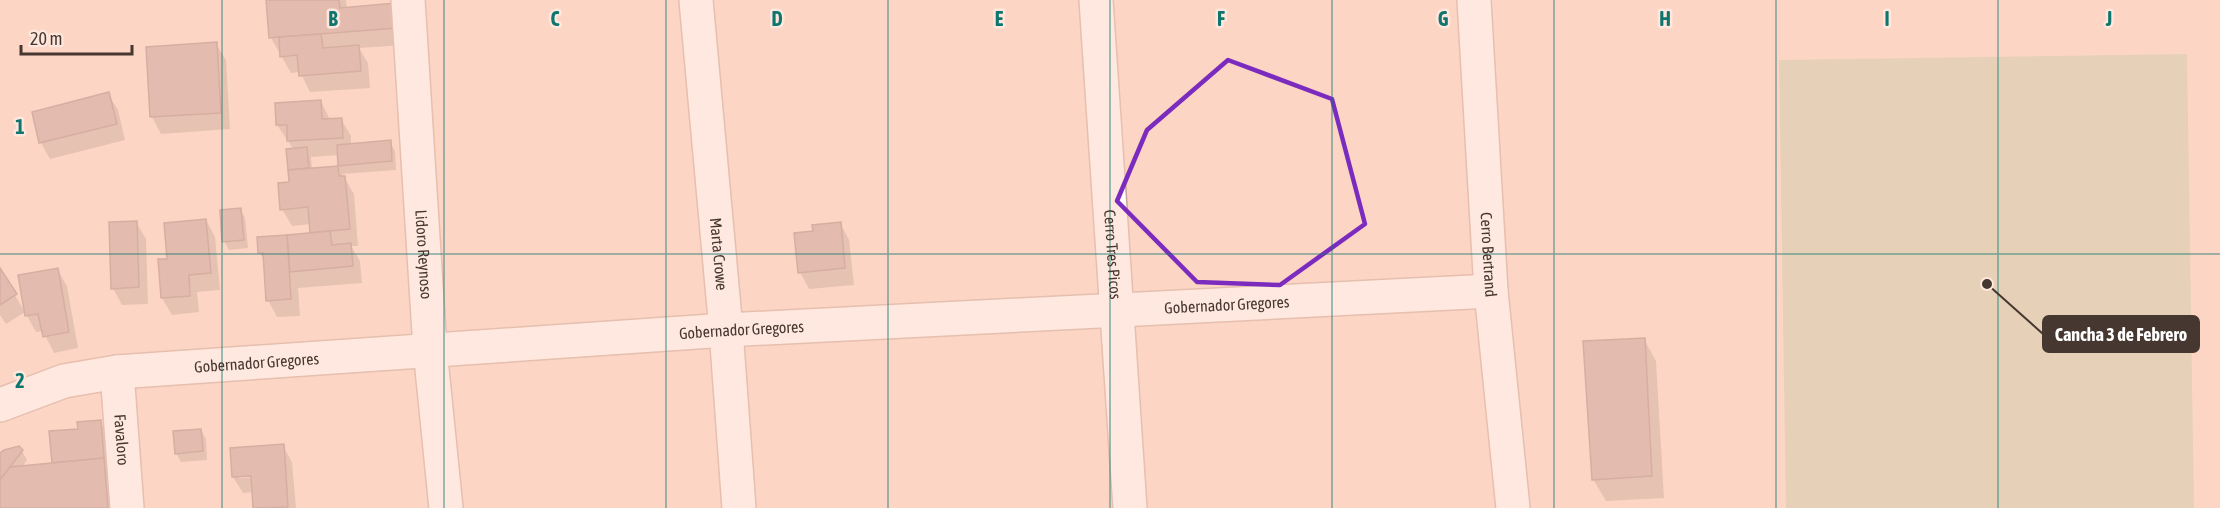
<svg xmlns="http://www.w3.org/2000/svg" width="2220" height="508" font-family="'Asap Condensed',sans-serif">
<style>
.green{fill:#cacca9}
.shadow{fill:#0003;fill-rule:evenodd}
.building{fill:#c59d94;stroke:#a78178;stroke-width:1.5}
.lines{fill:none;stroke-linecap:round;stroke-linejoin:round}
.minor-casing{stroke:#caa495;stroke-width:36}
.tertiary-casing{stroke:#caa495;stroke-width:36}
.minor{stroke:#fff;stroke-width:33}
.tertiary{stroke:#fff;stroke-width:33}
.marked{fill:none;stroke:#7b2cbf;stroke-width:4.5;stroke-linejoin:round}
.grid{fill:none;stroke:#0f766e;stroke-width:1.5;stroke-opacity:0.55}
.labels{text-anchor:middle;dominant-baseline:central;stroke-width:5;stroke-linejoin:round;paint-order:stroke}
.street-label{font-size:16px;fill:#463730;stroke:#ffe7dd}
.grid-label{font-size:20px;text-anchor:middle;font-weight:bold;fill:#0f766e;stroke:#ffe7dd;stroke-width:5;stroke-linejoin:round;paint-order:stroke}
.leader{fill:none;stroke:#463730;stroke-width:2}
.callout-dot{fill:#463730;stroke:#ffe7dd;stroke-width:2}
.callout{fill:#463730;stroke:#463730;stroke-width:2}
.callout-label{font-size:18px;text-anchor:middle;font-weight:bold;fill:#fff}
</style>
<rect width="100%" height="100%" fill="#fdd5c5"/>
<!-- green -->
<path class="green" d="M2187,54L2194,508H1786L1779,60Z"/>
<!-- shadow -->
<g class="shadow">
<path d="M268,0H346L347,9L394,5L405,45L359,48L368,63L370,88L310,92L300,72L291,73L271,38Z"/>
<path d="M216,44L226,60L230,129L161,134L152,117L147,48Z"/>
<path d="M108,94L118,110L125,140L50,159L41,143L33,113Z"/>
<path d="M321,101L330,120L341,119L351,136V145L390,142L395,151L396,170L342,174L354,194L358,246H351L360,261L362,283L298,288L300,316L277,317L268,300L265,262L260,253L259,238L312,234L311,224L292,226L282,209L290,184L287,150H294L277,125ZM339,155L340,167L312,170L311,157Z"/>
<path d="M240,209L245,218L248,248L229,250L224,241Z"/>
<path d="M206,220L215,237L220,290L197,292L199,312L172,315L162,298L168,260Z"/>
<path d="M136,222L146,239L148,304L122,305L113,288Z"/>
<path d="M840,223L849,240L854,285L809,289L800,272L815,232Z"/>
<path d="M57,269L67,286L78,348L54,353L43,331L36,332L27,316Z"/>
<path d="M0,271L25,312L6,324L0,315Z"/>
<path d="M1644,339L1656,361L1664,498L1606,501L1593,479Z"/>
<path d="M100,421L109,438L118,508H0V455L22,451L27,460L22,467L53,464L79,430Z"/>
<path d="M201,430L206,439L207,460L181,462L176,453Z"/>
<path d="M283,446L292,462L296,508H255L254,492L243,493L233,477ZM259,474V477L239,478V475Z"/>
</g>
<!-- building -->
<g class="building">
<path d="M266,0H339L340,8L395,3L396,28L269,38Z"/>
<path d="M321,34L323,48L359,45L361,71L299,76L297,55L280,57L279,37Z"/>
<path d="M217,42L221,113L150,117L146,47Z"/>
<path d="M109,92L117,124L39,143L32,112Z"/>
<path d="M321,100L322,119L342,118L343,138L287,141V125H276L275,103Z"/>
<path d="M391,140L392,161L338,166L337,145Z"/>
<path d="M307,147L309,168L288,170L286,149Z"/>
<path d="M338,166L339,176H345L350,229L310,233L308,207L280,210L278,183L289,182L288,170Z"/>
<path d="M241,208L244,240L222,242L220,210Z"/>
<path d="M206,219L211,273L189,275L190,296L161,298L158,259H167L164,223Z"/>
<path d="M137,221L139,287L111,289L109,222Z"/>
<path d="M841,222L845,268L798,273L794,233L813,231L812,225Z"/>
<path d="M330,231L332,245L351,243L353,266L290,272L287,235Z"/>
<path d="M287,235L291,299L266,301L263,253H258L257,237Z"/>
<path d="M0,268L17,294L0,305Z"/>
<path d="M58,268L69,332L43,337L38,314L25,316L18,275Z"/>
<path d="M1645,338L1652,476L1592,480L1583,341Z"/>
<path d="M101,420L104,458L52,463L49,431L78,429L77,422Z"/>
<path d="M201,429L203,451L175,454L173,431Z"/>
<path d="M284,444L288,507L253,508L251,476L232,477L230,448Z"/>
<path d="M19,446L23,450L0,480V453L4,450Z"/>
<path d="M104,458L108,508H0V480L10,467Z"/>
</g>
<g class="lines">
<!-- minor casing -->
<g class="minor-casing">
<g id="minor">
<path id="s1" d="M408,0L430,349L446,508"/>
<path id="s2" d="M1096,0L1130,508"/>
<path id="s3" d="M1474,0L1491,291L1513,508"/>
<path id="s4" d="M117,372L127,508"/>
<path id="s5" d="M0,405L64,381L117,372L726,330L1491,291"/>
</g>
</g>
<!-- tertiary casing -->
<g class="tertiary-casing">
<g id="tertiary">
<path id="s6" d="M696,0L726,330L739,508"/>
</g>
</g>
<!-- minor -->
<use href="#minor" class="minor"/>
<!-- tertiary -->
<use href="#tertiary" class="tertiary"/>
</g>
<!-- marked area -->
<path d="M0 0H2220V508H0ZM1228,60L1332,99L1365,224L1280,285L1197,282L1117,201L1147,130Z" fill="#fdd5c5" fill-opacity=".55" fill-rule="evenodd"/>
<path class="marked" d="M1228,60L1332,99L1365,224L1280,285L1197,282L1117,201L1147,130Z"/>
<!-- grid -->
<path class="grid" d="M222,0V508M444,0V508M666,0V508M888,0V508M1110,0V508M1332,0V508M1554,0V508M1776,0V508M1998,0V508M0,254H2220"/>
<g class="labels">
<!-- street labels -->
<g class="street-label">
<text stroke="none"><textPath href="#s1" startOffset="255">Lidoro Reynoso</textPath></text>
<text stroke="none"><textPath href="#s6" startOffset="255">Marta Crowe</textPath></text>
<text stroke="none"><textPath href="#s2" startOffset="255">Cerro Tres Picos</textPath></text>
<text stroke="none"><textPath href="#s3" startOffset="255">Cerro Bertrand</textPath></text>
<text stroke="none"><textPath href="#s5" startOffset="1234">Gobernador Gregores</textPath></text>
<text stroke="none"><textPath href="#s5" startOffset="748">Gobernador Gregores</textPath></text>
<text stroke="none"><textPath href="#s5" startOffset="262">Gobernador Gregores</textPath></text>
<text stroke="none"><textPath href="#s4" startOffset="68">Favaloro</textPath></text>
</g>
</g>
<g class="grid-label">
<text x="333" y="26">B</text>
<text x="555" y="26">C</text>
<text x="777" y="26">D</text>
<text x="999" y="26">E</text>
<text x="1221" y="26">F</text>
<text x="1443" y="26">G</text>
<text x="1665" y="26">H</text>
<text x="1887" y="26">I</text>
<text x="2109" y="26">J</text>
<text x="20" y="134">1</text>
<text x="20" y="388">2</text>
</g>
<!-- callouts -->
<path class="leader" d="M1987 284L2043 334"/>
<circle class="callout-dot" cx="1987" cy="284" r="6"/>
<rect class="callout" x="2043" y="316" width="156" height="36" rx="6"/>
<g class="callout-label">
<text x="2121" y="341">Cancha 3 de Febrero</text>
</g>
<!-- scale -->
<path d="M21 45v9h111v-9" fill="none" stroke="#463730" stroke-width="3"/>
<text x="30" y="45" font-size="18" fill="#463730" stroke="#ffe7dd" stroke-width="4.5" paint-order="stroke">20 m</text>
</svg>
